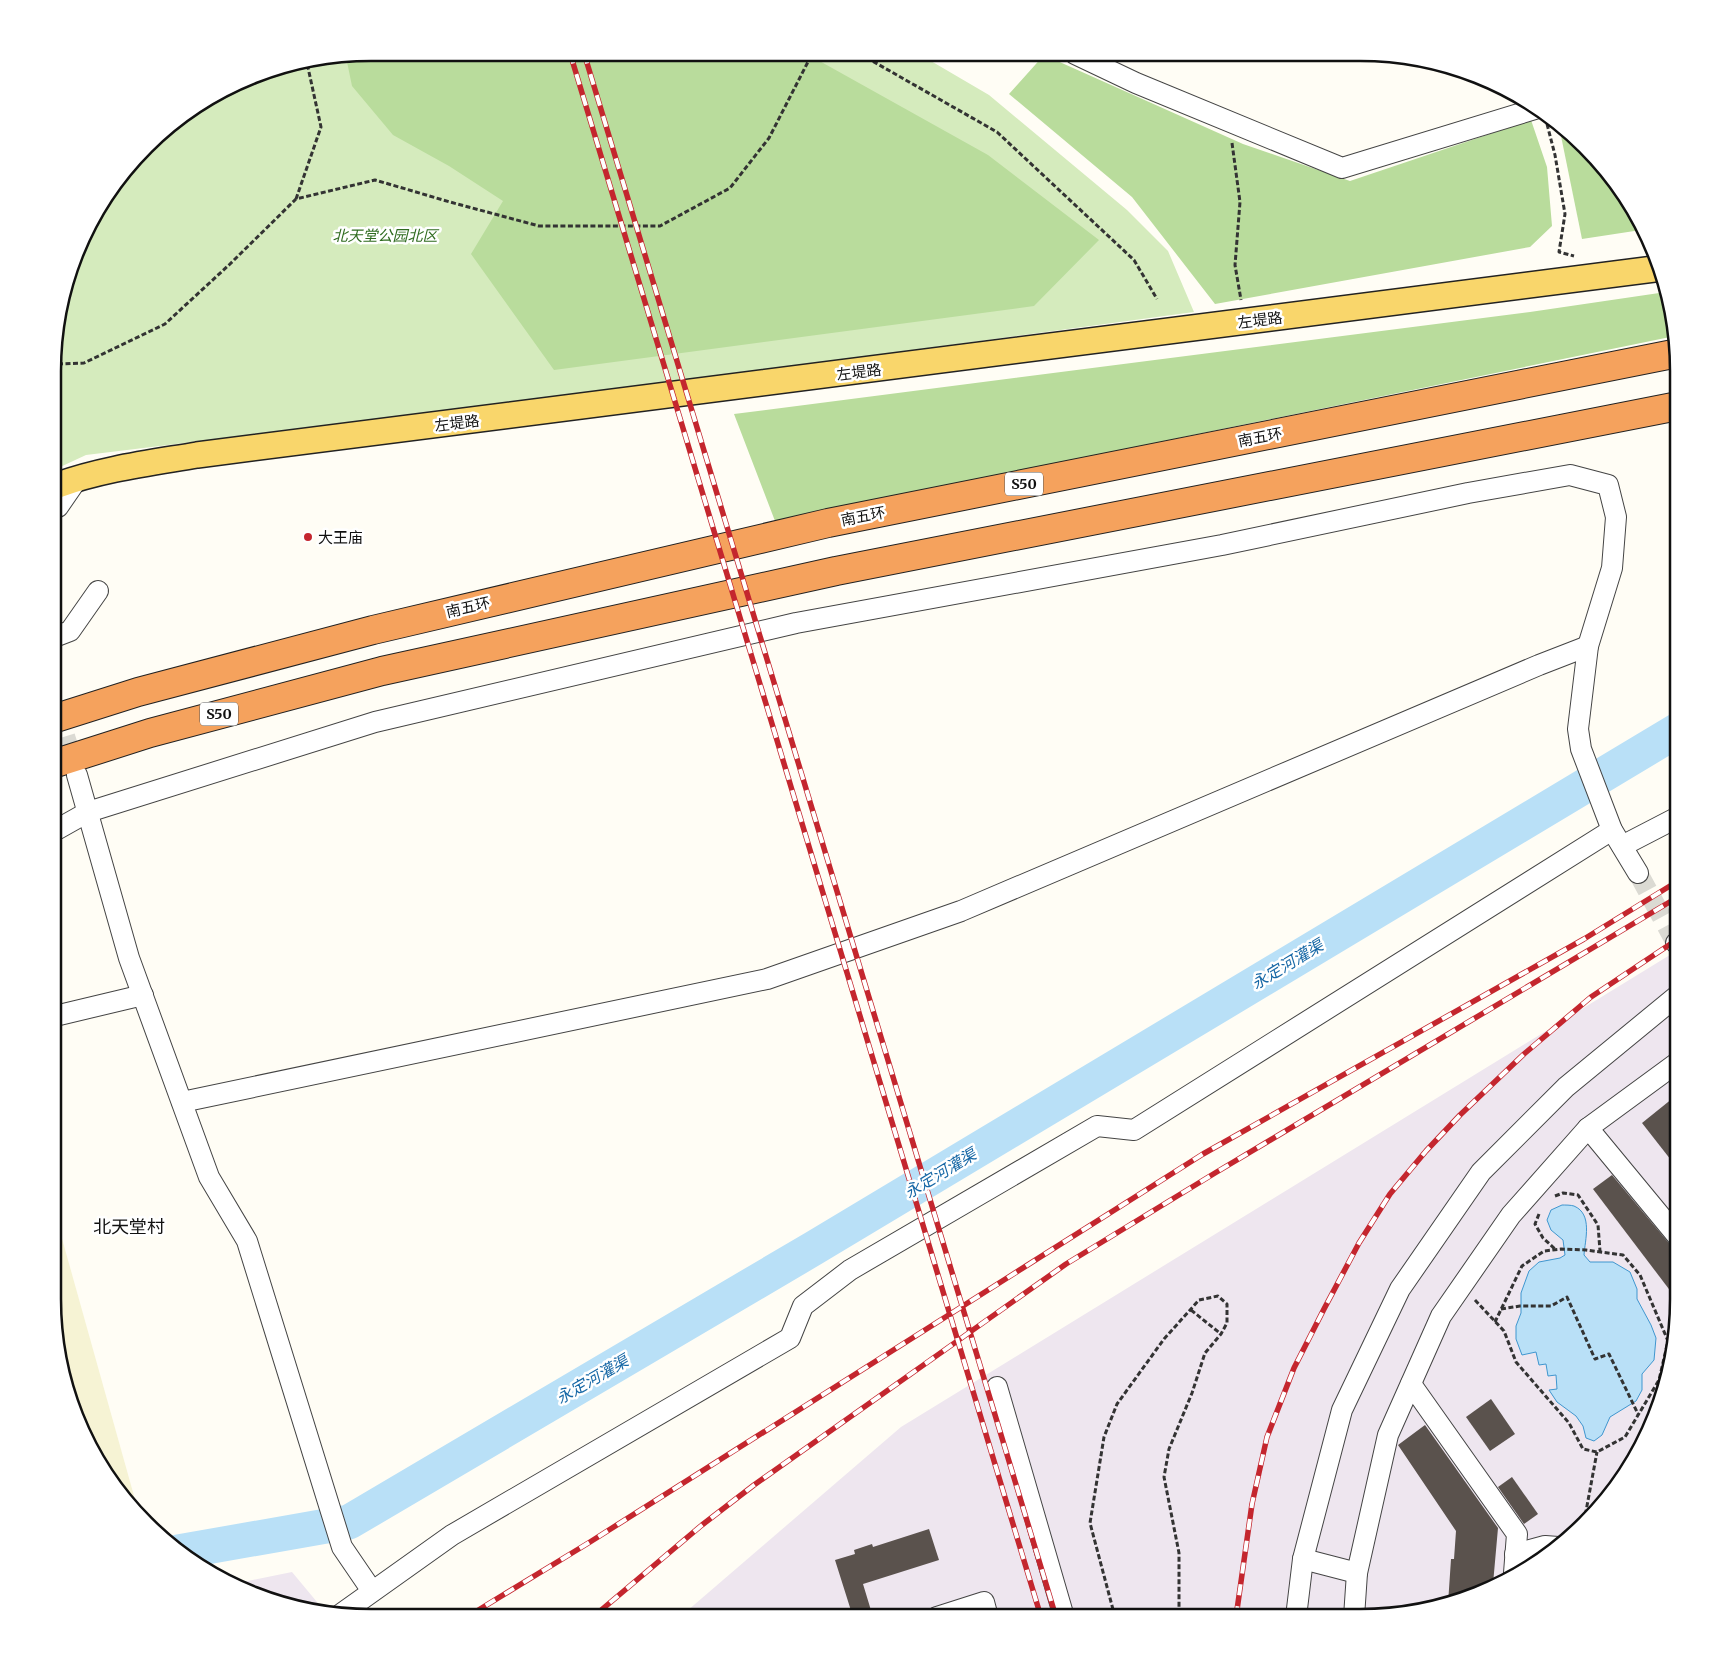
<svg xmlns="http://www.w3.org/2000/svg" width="1731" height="1670" font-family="Merriweather,'Noto Sans SC',serif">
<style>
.industrial{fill:#eee6ef}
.farmland{fill:#f6f3d4}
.green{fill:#d5ebbd}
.forest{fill:#b9dc9c}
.water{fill:#b9e0f7;stroke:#3f96cf}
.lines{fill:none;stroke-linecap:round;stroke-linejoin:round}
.river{stroke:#b9e0f7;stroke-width:35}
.building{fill:#5a524d}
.minor-tunnel{stroke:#dbdad3;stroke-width:20;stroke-dasharray:20 10;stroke-linecap:butt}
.minor-casing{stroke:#444;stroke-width:22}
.major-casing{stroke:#222;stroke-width:28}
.highway-casing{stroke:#222;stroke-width:30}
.path{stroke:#333;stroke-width:3;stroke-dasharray:5 2.5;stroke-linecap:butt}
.minor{stroke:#fff;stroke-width:20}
.major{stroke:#f9d66b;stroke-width:25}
.highway{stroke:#f5a25d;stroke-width:28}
.rail-casing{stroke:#c4262e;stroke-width:5.5}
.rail{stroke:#fff;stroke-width:4;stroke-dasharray:11;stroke-linecap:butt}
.poi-dot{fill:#c4262e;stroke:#fff;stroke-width:2}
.labels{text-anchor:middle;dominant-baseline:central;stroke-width:5;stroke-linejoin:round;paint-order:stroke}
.shield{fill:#fff;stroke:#585858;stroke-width:1}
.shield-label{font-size:14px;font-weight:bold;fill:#111}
.park-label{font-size:15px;font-style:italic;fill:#2f6b1f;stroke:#fff}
.street-label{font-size:15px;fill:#111;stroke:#fff}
.poi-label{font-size:15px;fill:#111;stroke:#fff;text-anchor:start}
.water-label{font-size:16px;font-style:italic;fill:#1768a6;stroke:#fff}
.quarter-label{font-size:18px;fill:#111;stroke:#fff}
.rim{fill:none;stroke:#111;stroke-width:2.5}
</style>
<rect width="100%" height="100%" fill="#fffdf5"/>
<!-- industrial -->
<g class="industrial">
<path d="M1678,950V1320L1646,1440L1613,1493L1554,1552L1463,1601L1381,1617H680L901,1427Z"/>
<path d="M292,1572L322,1608L321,1609L228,1583L248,1581Z"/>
</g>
<!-- farmland -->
<path class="farmland" d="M54,1210L136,1503H128L118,1493L69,1402L53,1320Z"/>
<!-- green -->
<path class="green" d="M371,53L919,54L989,95L1127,210L1168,251L1194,312L625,389L86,455L58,468L59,309L95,212L161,131L268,69Z"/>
<!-- forest -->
<g class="forest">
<path d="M371,53L807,54L988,155L1099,240L1034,306L554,370L471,254L503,201L449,166L393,135L352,86L346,57Z"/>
<path d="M1044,55L1243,144L1350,181L1531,120L1547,167L1552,226L1530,247L1215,304L1132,197L1009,94Z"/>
<path d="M1560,131L1613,177L1641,230L1582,239Z"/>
<path d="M1666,292L1675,336L775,521L734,414L1530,312Z"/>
</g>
<!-- water -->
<path class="water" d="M1562,1205C1565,1205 1571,1205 1574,1206C1593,1214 1585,1240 1584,1255L1590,1262H1613L1630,1272L1637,1289V1299L1651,1325L1656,1338L1654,1360L1642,1374V1390L1636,1401L1610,1417L1602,1435L1594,1441L1586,1438L1583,1426L1576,1416L1557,1402L1549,1390L1557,1389L1556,1375L1548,1376L1546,1364L1539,1365L1536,1352L1522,1355L1516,1339V1326L1521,1313V1293L1529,1271L1539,1262L1560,1258L1565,1255L1563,1240L1551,1230L1547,1220L1551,1210Z"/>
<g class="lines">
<!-- river -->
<path class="river" d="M178,1552L349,1522L814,1248L1678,730"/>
</g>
<!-- building -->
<g class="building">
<path d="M1678,1094V1169L1642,1123Z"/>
<path d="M1612,1175L1678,1254V1301L1593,1189Z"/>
<path d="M1491,1399L1515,1434L1490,1451L1466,1417Z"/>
<path d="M1425,1425L1498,1528L1493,1584L1463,1601L1448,1604L1451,1559H1454L1456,1531L1398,1445Z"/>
<path d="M1512,1477L1538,1514L1524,1524L1498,1487Z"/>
<path d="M929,1529L939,1560L863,1584L873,1617H853L835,1560L855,1554L854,1550L872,1544L873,1547Z"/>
</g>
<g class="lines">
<!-- minor-tunnel -->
<g class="minor-tunnel">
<path d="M56,708L76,771"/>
<path d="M1638,873L1676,943"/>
</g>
<!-- minor casing -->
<g class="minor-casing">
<g id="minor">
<path d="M1075,54L1136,83L1342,168L1535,109"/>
<path d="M58,507L78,478"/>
<path d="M57,636L70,631L98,591"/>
<path d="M77,775L129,958L209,1177L247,1241L342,1547L372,1591"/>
<path d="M56,830L88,812L375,722L796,623L1222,545L1468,493L1570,475L1608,485L1616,517L1612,568L1588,646L1578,729L1581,749L1612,830L1638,873"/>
<path d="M1622,846L1678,817"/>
<path d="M1676,943L1678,945"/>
<path d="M55,1016L143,995"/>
<path d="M182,1102L767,979L961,911L1539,665L1588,646"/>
<path d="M1588,1128L1678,1237"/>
<path d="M1411,1384L1517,1534L1514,1573"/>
<path d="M997,1387L1064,1617"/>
<path d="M1515,1554L1545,1546L1558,1547"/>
<path d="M1303,1559L1357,1573"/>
<path d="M341,1614L452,1535L790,1338L803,1306L850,1270L1097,1126L1134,1130L1612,830"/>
<path d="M937,1617L984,1602L988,1617"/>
<path d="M1296,1617L1303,1559L1342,1410L1400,1289L1481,1172L1566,1087L1678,995"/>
<path d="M1354,1617L1357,1573L1388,1435L1441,1316L1511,1215L1588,1128L1678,1062"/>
</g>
</g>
<!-- major casing -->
<g class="major-casing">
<path id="major" d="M58,485C102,469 150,463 197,455L1662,268"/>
</g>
<!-- highway casing -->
<g class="highway-casing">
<g id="highway">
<path d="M56,718L138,692L373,630L828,523L1678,353"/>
<path d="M56,763L150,733L382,671L836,571L1678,406"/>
</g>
</g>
<!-- path -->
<g class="path">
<path d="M860,54L997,132L1134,260L1157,299"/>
<path d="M1547,124L1555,155L1565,214L1559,252L1574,256"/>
<path d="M1232,143L1240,202L1235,265L1241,300"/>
<path d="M296,199L321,127L307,63"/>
<path d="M58,364L84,363L165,324L230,264L296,199L375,180L450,202L539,226H660L730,188L769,138L812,54"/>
<path d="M1555,1196L1563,1193L1578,1195L1598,1225L1600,1251"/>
<path d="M1539,1214L1535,1224L1543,1238L1555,1249"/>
<path d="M1475,1300L1504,1331L1516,1362L1569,1423L1583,1449L1597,1452L1625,1437L1659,1380L1668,1341L1640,1275L1623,1255L1586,1250L1561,1249L1544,1251L1522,1266L1495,1322"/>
<path d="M1501,1309L1520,1306H1551L1567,1297L1595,1359L1609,1354L1638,1414"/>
<path d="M1191,1310L1221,1334"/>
<path d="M1584,1522L1597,1452"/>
<path d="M1115,1617L1090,1523L1104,1437L1117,1404L1164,1339L1199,1300L1218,1296L1227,1304V1323L1221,1334L1205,1353L1192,1393L1169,1449L1164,1477L1179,1553V1617"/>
</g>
<!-- minor -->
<use href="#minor" class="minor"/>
<!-- major -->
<use href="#major" class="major"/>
<!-- highway -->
<use href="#highway" class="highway"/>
<!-- rail casing -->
<g class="rail-casing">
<g id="rail">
<path d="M570,53L1041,1617"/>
<path d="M584,53L1056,1617"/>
<path d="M467,1617L590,1542L1203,1154L1584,939L1678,881"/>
<path d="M593,1617L702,1525L754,1485L1066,1264L1215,1173L1678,897"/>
<path d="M1236,1617L1252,1504L1267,1437L1294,1368L1324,1309L1359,1243L1390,1194L1426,1151L1460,1115L1524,1054L1591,997L1678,939"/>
</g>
</g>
<!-- rail -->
<use href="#rail" class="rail"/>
</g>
<!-- markers -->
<circle class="poi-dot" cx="308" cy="537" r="5"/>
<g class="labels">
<!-- shield labels -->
<g class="shield">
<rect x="1005" y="472.5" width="38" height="23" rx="4"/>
<rect x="200" y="702.5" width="38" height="23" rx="4"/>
</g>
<g class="shield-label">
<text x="1024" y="484">S50</text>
<text x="219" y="714">S50</text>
</g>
<!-- park labels -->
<g class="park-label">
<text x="385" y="235">北天堂公园北区</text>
</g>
<!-- street labels -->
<g class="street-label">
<text transform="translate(1260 320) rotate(-7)">左堤路</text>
<text transform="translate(859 372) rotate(-7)">左堤路</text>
<text transform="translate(457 423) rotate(-7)">左堤路</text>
<text transform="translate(1260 437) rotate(-11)">南五环</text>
<text transform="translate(863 516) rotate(-11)">南五环</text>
<text transform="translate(468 607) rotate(-13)">南五环</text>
</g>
<!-- poi labels -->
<g class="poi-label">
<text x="318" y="537">大王庙</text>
</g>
<!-- water labels -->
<g class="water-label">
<text transform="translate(1287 964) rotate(-31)">永定河灌渠</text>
<text transform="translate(940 1173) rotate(-31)">永定河灌渠</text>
<text transform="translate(592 1379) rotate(-30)">永定河灌渠</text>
</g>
<!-- quarter labels -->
<g class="quarter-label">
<text x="129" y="1226">北天堂村</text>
</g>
</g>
<!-- crop -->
<path d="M0 0H1731V1670H0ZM371 61H1360A310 310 0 0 1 1670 371V1299A310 310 0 0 1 1360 1609H371A310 310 0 0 1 61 1299V371A310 310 0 0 1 371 61Z" fill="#fff" fill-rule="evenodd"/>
<path class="rim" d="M371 61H1360A310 310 0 0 1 1670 371V1299A310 310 0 0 1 1360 1609H371A310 310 0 0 1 61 1299V371A310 310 0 0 1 371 61Z"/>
</svg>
